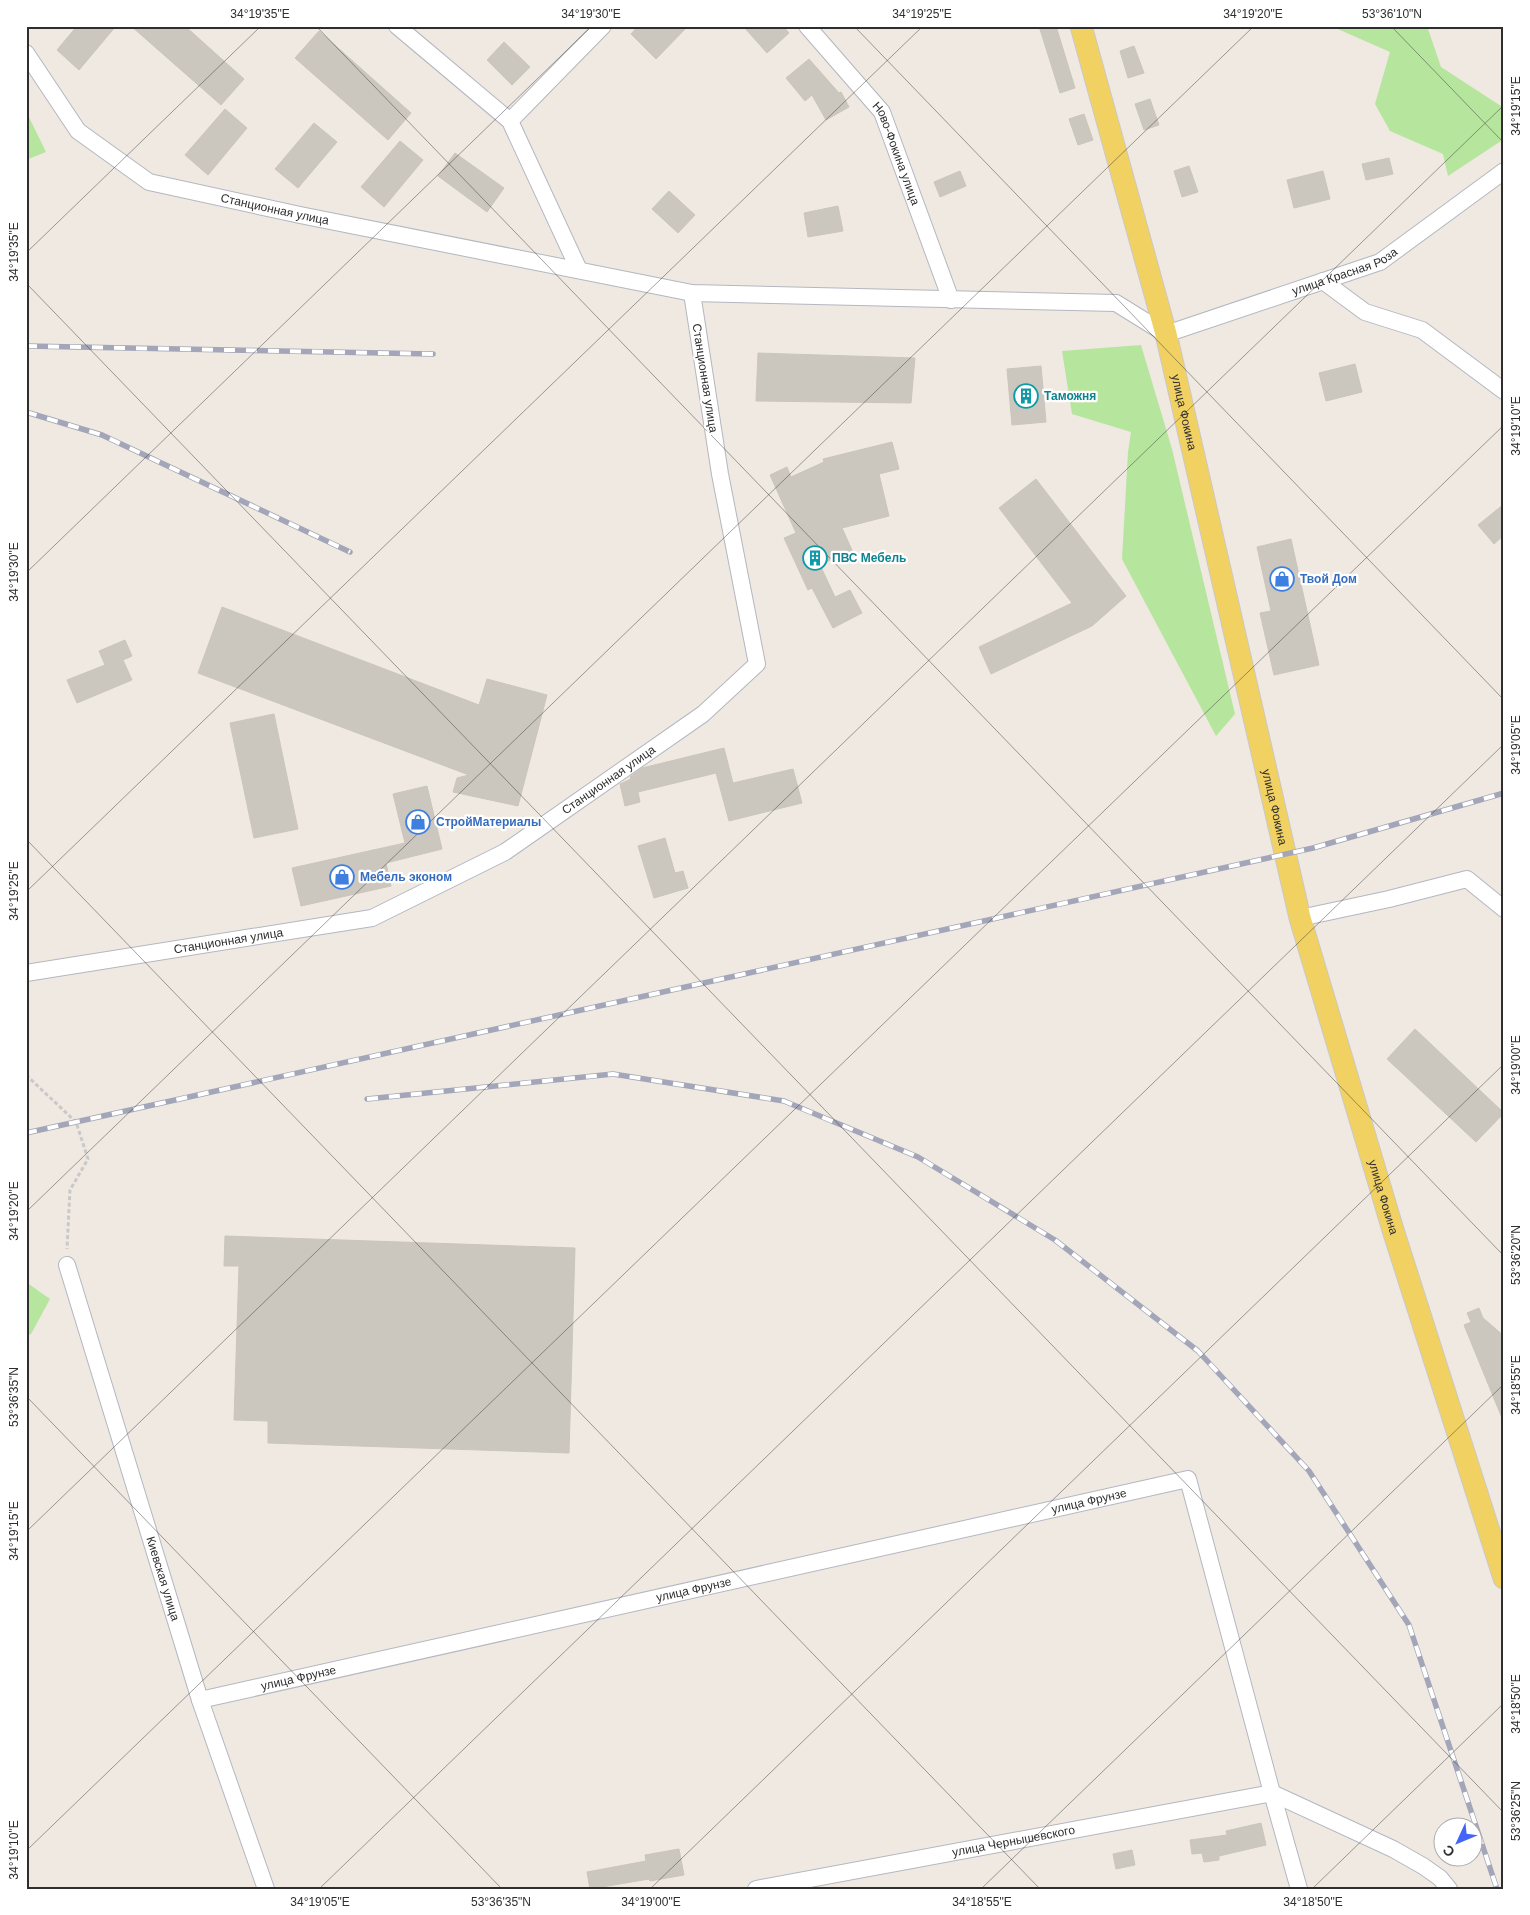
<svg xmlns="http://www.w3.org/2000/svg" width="1530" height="1915" font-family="Arial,sans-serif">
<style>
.green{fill:#b6e59e}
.building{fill:#cbc7bf;stroke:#cbc5ba}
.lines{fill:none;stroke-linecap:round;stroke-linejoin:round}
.minor-casing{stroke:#b4b7c1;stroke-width:18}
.major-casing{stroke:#c9c9c9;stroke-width:23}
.path{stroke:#c9c9c9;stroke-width:3;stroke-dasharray:4 2.5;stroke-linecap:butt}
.minor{stroke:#fff;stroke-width:16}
.major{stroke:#f2d163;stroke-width:21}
.rail-casing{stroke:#a3a6b8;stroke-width:5.5}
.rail{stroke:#fff;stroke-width:4;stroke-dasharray:11;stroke-linecap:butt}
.ticks{fill:none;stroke:#2e2e2e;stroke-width:1;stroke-opacity:0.45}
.labels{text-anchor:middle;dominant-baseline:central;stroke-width:4.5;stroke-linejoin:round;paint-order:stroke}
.street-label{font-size:12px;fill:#2e2e2e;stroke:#fff}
.culture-label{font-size:12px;font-weight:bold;fill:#0d838f;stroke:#fff;text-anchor:start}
.shop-label{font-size:12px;font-weight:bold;fill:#366cbe;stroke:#fff;text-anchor:start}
.neatline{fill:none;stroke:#2e2e2e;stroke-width:2}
.ticks-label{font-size:12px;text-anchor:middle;fill:#2e2e2e}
</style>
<rect width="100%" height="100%" fill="#efe9e1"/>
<!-- green -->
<g class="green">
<path d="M1331,26H1427L1441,67L1504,108V139L1448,176L1443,154L1390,131L1375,104L1390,52Z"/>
<path d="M26,111L46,152L26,160Z"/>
<path d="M1141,345L1172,449L1235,714L1216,736L1122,559L1128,452L1131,432L1072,414L1062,351Z"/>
<path d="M26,1282L50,1299L31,1334L26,1336Z"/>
</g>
<!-- building -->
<g class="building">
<path d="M77,26H116L79,70L57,50Z"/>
<path d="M131,26H185L244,79L221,105Z"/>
<path d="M638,26H688L656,59L631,34Z"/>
<path d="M743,26H783L789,33L767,53Z"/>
<path d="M1039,26H1056L1075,88L1060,93Z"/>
<path d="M319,31L411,113L388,140L295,58Z"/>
<path d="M504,42L530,67L512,85L487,60Z"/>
<path d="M1134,46L1144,73L1128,78L1120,51Z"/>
<path d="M809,59L839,93L841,92L849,107L826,120L812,95L805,101L786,78Z"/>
<path d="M1150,99L1159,125L1144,130L1135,104Z"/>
<path d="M225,109L247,128L208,175L185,155Z"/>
<path d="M1084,114L1093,140L1078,145L1069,119Z"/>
<path d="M314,123L337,142L298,188L275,169Z"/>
<path d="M400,141L423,160L384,207L361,187Z"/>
<path d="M455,153L504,188L487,212L438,176Z"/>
<path d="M1389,158L1393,174L1366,180L1362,164Z"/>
<path d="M1189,166L1198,192L1182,197L1174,171Z"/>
<path d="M960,171L966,186L940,197L934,182Z"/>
<path d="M1323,171L1330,199L1294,208L1287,180Z"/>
<path d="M669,191L695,215L678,233L652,209Z"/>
<path d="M838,206L843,231L808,237L804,213Z"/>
<path d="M758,353L915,358L911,403L756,401Z"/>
<path d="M1355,364L1362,392L1326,401L1319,373Z"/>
<path d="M1041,366L1046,422L1012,425L1007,369Z"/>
<path d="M892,442L899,469L879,474L889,516L842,528L852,550L820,565L835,597L850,590L862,613L833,628L812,588L808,590L784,538L796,533L770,475L787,467L791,477L824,462L823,459Z"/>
<path d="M1036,479L1126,596L1092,626L991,674L979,647L1072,603L999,508Z"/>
<path d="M1504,504V535L1494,544L1478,525Z"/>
<path d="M1291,539L1319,665L1274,675L1260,613L1271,611L1257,547Z"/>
<path d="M222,607L479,705L487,679L547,695L518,806L453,792L457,778L469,775L198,673Z"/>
<path d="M125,640L132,656L123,660L132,680L77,703L67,680L105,665L99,651Z"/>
<path d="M274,714L298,829L254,838L230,723Z"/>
<path d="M724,748L733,783L793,769L802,803L729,821L716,773L638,792L640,802L625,806L620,784L631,779L630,777L642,768Z"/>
<path d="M427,786L442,849L386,863L391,886L301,906L292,868L405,843L393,794Z"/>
<path d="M665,838L675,873L683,871L688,888L654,898L638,846Z"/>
<path d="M1415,1029L1504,1113L1476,1142L1387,1059Z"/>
<path d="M225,1236L575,1248L569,1453L268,1443V1421L234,1420L239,1266H224Z"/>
<path d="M1479,1308L1483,1318L1504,1336V1423L1464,1325L1471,1322L1467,1313Z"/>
<path d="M1261,1823L1266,1845L1219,1856V1860L1204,1862L1202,1853L1192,1854L1190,1840L1227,1835L1226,1831Z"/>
<path d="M679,1849L684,1875L650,1881L649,1879L590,1889L587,1872L646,1861L645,1855Z"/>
<path d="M1132,1850L1135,1865L1116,1869L1113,1854Z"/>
</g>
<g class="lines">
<!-- minor casing -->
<g class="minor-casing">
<g id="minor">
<path d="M397,26L510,121L579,270"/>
<path id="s1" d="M807,26L882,112L951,300"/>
<path id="s2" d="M26,53L78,131L149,182L300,215L692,293L1116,303L1166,334L1380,262L1504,171"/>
<path d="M510,121L603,26"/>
<path d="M1323,281L1365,312L1422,330L1504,391"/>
<path d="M1300,918L1389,899L1467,879L1504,909"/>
<path id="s3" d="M26,973L372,918L505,852L703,714L757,664L720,474L692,293"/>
<path id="s4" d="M67,1265L200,1700L266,1889"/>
<path id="s5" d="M200,1700L1188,1479L1272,1793L1299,1889"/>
<path id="s6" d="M756,1889L1272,1793L1393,1849L1423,1866L1440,1878L1449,1889"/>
</g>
</g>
<!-- major casing -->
<g class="major-casing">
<g id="major">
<path id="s7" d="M1081,26L1166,334L1300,918L1393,1230L1504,1578"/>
</g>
</g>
<!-- path -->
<path class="path" d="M26,1075L76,1122L88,1159L70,1190L67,1249"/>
<!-- minor -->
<use href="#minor" class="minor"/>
<!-- major -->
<use href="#major" class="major"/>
<!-- rail casing -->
<g class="rail-casing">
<g id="rail">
<path d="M26,346L433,354"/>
<path d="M26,412L102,435L350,552"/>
<path d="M367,1099L613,1074L784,1101L918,1157L1055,1240L1198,1351L1309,1471L1409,1625L1497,1889"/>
<path d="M26,1133L1313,848L1504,793"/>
</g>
</g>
<!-- rail -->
<use href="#rail" class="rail"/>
</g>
<!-- ticks -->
<path class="ticks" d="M316,26L1504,1256M854,26L1504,700M1391,26L1504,143M26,253L261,26M26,283L1504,1813M26,573L592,26M26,839L1040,1889M26,892L923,26M26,1212L1254,26M26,1396L502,1889M26,1532L1504,105M26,1851L1504,425M319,1889L1504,744M650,1889L1504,1064M981,1889L1504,1384M1312,1889L1504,1703"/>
<!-- icons -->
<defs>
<g id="building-ring" transform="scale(1.25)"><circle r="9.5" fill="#fff" stroke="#0f9aa8" stroke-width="1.5"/><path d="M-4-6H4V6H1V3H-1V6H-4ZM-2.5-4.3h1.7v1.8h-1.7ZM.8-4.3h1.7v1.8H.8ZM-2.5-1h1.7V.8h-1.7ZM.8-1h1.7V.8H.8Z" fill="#0f9aa8"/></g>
<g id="shop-ring" transform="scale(1.25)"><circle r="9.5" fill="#fff" stroke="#3f7fe0" stroke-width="1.5"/><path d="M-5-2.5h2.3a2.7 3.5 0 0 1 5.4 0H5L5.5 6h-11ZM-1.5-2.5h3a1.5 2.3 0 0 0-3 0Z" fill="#3f7fe0"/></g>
</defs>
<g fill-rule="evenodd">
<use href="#building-ring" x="1026" y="396"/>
<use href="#building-ring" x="815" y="558"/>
<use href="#shop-ring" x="1282" y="579"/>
<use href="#shop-ring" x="418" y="822"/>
<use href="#shop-ring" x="342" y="877"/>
</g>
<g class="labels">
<!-- street labels -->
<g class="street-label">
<text stroke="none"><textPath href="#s1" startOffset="158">Ново-Фокина улица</textPath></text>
<text stroke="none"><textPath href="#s2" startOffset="310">Станционная улица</textPath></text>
<text stroke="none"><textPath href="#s2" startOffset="1408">улица Красная Роза</textPath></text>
<text transform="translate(705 378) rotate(81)">Станционная улица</text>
<text stroke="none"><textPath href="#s7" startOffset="400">улица Фокина</textPath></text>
<text stroke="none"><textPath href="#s3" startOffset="625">Станционная улица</textPath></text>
<text stroke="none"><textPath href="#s7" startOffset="805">улица Фокина</textPath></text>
<text stroke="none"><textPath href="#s3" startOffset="205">Станционная улица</textPath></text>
<text stroke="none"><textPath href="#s7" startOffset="1210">улица Фокина</textPath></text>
<text stroke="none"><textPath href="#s5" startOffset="911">улица Фрунзе</textPath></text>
<text stroke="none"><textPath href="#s4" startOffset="328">Киевская улица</textPath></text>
<text stroke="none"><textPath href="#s5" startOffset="506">улица Фрунзе</textPath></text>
<text stroke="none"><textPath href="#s5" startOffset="101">улица Фрунзе</textPath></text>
<text stroke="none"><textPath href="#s6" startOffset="262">улица Чернышевского</textPath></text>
</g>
<!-- culture labels -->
<g class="culture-label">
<text x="1044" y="396">Таможня</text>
<text x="832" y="558">ПВС Мебель</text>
</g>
<!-- shop labels -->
<g class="shop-label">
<text x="1300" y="579">Твой Дом</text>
<text x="436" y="822">СтройМатериалы</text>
<text x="360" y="877">Мебель эконом</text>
</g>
</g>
<!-- border -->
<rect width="1530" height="1915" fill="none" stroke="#ffffff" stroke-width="55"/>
<!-- north arrow -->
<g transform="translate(1458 1842) rotate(226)"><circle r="24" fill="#ffffff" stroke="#ababab"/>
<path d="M0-4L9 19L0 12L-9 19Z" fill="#4264fb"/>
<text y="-8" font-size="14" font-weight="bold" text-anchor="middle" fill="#2e2e2e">С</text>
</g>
<rect x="28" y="28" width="1474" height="1860" class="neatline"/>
<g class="ticks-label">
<text x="260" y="18">34°19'35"E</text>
<text x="591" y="18">34°19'30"E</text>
<text x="922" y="18">34°19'25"E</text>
<text x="1253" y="18">34°19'20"E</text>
<text x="1392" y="18">53°36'10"N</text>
<text transform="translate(1516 106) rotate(-90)" y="4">34°19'15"E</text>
<text transform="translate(14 252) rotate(-90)" y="4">34°19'35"E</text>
<text transform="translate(1516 426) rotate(-90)" y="4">34°19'10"E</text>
<text transform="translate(14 572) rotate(-90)" y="4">34°19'30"E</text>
<text transform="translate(1516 745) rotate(-90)" y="4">34°19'05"E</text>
<text transform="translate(14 891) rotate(-90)" y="4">34°19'25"E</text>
<text transform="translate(1516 1065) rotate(-90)" y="4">34°19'00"E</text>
<text transform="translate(14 1211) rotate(-90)" y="4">34°19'20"E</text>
<text transform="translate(1516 1255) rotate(-90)" y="4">53°36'20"N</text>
<text transform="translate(1516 1385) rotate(-90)" y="4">34°18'55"E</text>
<text transform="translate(14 1397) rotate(-90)" y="4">53°36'35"N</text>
<text transform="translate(14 1531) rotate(-90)" y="4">34°19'15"E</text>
<text transform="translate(1516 1704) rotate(-90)" y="4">34°18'50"E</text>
<text transform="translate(1516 1811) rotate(-90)" y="4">53°36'25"N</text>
<text transform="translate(14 1850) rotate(-90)" y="4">34°19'10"E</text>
<text x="320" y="1906">34°19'05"E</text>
<text x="501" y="1906">53°36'35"N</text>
<text x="651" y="1906">34°19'00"E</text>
<text x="982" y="1906">34°18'55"E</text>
<text x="1313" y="1906">34°18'50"E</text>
</g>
</svg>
